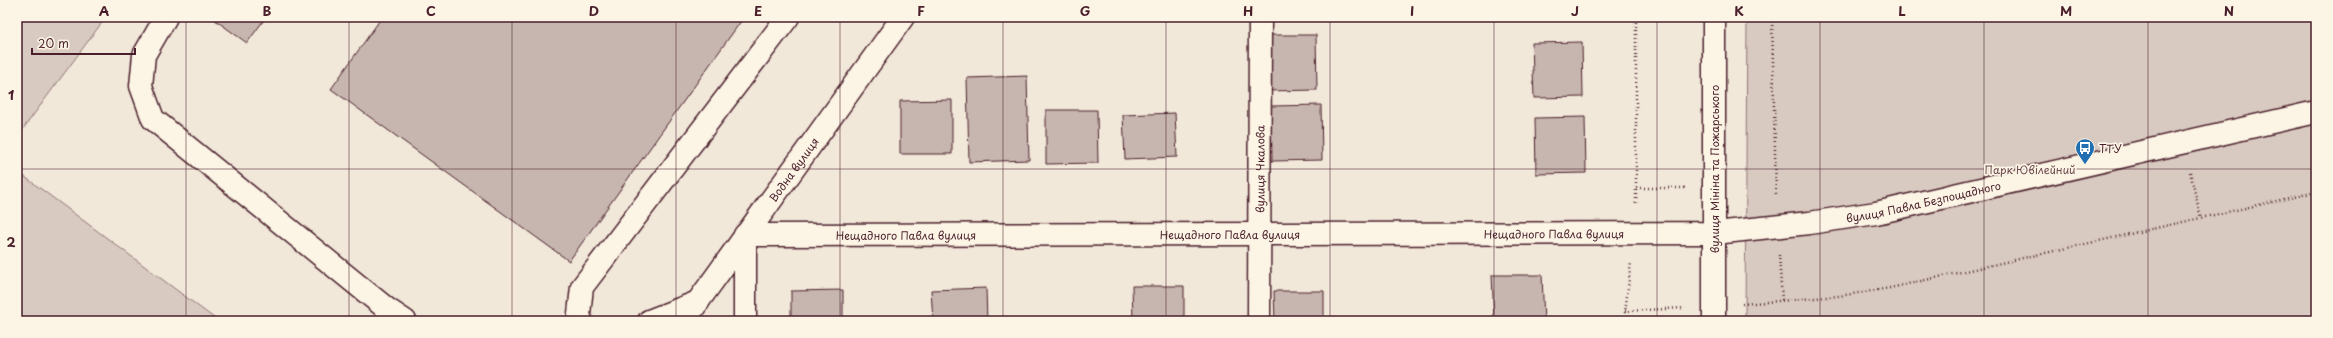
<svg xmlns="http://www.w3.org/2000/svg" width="2333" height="338" font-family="'Playpen Sans',sans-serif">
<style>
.green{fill:#d8cac0;stroke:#917476}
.building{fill:#c7b6af;stroke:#4a1f2b}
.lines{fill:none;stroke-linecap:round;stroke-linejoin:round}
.minor-casing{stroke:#4a1f2b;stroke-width:25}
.path{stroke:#4a1f2b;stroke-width:2.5;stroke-dasharray:1 3;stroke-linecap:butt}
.minor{stroke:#fcf5e5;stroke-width:22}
.grid{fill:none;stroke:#4a1f2b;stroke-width:1;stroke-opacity:0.55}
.labels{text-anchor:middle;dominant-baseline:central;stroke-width:3.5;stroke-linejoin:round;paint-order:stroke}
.poi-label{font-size:11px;fill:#4a1f2b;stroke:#fcf5e5;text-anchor:start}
.street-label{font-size:11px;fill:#4a1f2b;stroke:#fcf5e5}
.park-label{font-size:11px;fill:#6e4a50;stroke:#fcf5e5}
.neatline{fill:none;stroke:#4a1f2b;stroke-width:1.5}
.grid-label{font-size:13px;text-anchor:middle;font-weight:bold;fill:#4a1f2b}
</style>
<rect width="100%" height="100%" fill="#f1e8da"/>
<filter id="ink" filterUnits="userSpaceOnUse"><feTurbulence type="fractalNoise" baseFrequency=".025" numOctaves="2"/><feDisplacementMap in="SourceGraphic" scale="8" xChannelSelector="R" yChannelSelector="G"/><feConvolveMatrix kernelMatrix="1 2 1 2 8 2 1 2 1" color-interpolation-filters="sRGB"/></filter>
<g filter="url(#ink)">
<!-- green -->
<g class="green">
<path d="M17,17H106L17,137Z"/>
<path d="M1747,17H2316V321H1745Z"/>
<path d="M17,171L218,321H17Z"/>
</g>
<!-- building -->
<g class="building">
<path d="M211,17H266L247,43Z"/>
<path d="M382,17H744L569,261L331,89Z"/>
<path d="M1266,35H1316L1317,90L1267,91Z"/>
<path d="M1582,42L1583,97L1534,98L1532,43Z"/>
<path d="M1027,76L1029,160L969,162L967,78Z"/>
<path d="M952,100V154H900V101Z"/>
<path d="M1321,105L1322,160L1272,161L1271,106Z"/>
<path d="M1046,110H1097L1098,163L1046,164Z"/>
<path d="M1175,113L1177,157L1125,159L1123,115Z"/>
<path d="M1585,117L1586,173L1536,174L1535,118Z"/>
<path d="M1492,275H1542L1544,321H1494Z"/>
<path d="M1132,286H1184V321H1133Z"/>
<path d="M986,288L987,321H933L931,290Z"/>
<path d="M843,290V321H791V291Z"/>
<path d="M1274,291H1324V321H1275Z"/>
</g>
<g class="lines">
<!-- minor casing -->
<g class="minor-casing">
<g id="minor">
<path d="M166,17L144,55L141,86L153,119L387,309L405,321"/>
<path d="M1714,17V321"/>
<path d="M581,321L579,314L582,287L788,17"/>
<path d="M649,321L698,302"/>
<path id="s1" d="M684,321L903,17"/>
<path id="s2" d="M745,321V235L1715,233L1809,223L1876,213L2316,112"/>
<path id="s3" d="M1259,321L1260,17"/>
</g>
</g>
<!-- path -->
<g class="path">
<path d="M1772,17L1776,196"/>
<path d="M2190,172L2201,218"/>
<path d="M1636,188H1685"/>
<path d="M1636,203V17"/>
<path d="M1779,255L1782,300"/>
<path d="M1742,304L1839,296L1890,288L2316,192"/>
<path d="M1625,311L1685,308"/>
<path d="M1624,321L1631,262"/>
</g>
<!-- minor -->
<use href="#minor" class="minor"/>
</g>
</g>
<!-- grid -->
<path class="grid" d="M186,17V321M349,17V321M512,17V321M676,17V321M840,17V321M1003,17V321M1166,17V321M1330,17V321M1494,17V321M1657,17V321M1820,17V321M1984,17V321M2148,17V321M17,169H2316"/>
<!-- icons -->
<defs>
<g id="bus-pin" transform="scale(1)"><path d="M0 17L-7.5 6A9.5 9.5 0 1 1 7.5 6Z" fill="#1f6fb2" stroke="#fcf5e5"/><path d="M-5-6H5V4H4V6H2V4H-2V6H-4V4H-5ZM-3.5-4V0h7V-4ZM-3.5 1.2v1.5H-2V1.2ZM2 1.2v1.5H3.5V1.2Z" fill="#fff"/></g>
</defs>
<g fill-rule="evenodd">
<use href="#bus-pin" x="2085" y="148"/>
</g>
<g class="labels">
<!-- poi labels -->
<g class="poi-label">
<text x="2099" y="148">ТТУ</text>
</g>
<!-- street labels -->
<g class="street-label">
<text stroke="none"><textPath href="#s1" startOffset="187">Водна вулиця</textPath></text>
<text stroke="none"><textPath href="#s3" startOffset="152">вулиця Чкалова</textPath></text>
<text transform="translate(1714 169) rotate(-90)">вулиця Мініна та Пожарського</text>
<text stroke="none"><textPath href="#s2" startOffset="1267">вулиця Павла Безпощадного</textPath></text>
<text stroke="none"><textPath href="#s2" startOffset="895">Нещадного Павла вулиця</textPath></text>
<text stroke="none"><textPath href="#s2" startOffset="571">Нещадного Павла вулиця</textPath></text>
<text stroke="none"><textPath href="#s2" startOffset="247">Нещадного Павла вулиця</textPath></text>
</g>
<!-- park labels -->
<g class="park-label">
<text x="2030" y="169">Парк Ювілейний</text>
</g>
</g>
<!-- margin -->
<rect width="2333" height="338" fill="none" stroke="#fcf5e5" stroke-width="44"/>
<!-- scale -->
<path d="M32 48v6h103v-6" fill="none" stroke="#4a1f2b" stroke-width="2"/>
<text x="38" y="48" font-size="12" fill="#4a1f2b" stroke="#fcf5e5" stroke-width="3" paint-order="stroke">20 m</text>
<rect x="22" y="22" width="2289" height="294" class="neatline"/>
<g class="grid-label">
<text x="104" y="16">A</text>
<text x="267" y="16">B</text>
<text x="431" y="16">C</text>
<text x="594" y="16">D</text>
<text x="758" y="16">E</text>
<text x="921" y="16">F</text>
<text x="1085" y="16">G</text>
<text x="1248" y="16">H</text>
<text x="1412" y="16">I</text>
<text x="1575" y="16">J</text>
<text x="1739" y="16">K</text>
<text x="1902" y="16">L</text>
<text x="2066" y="16">M</text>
<text x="2229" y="16">N</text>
<text x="11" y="100">1</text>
<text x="11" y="247">2</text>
</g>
</svg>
